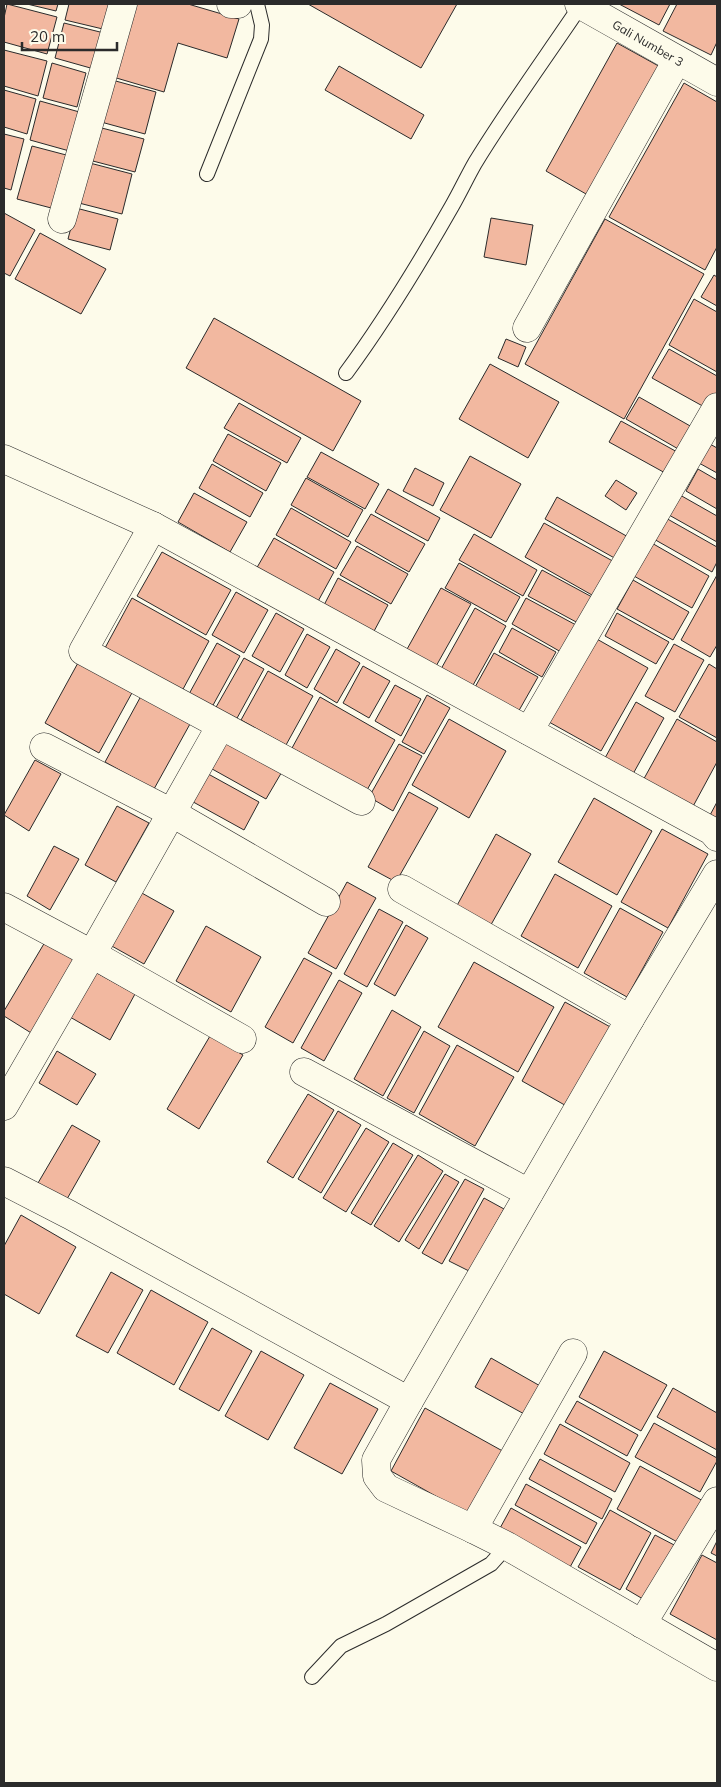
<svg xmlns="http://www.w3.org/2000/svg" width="721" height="1787" font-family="Mulish,sans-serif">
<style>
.building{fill:#f2b8a0;stroke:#2b2b2b}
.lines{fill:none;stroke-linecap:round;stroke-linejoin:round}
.service-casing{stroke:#2b2b2b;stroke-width:16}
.minor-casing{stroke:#2b2b2b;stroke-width:29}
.service{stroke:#fdfbea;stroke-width:14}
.minor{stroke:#fdfbea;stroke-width:28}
.labels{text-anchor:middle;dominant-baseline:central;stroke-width:4;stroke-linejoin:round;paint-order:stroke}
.street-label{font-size:12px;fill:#2b2b2b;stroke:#fdfbea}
</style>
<rect width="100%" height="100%" fill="#fdfbea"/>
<!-- building -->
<g class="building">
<path d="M7,4L57,17L47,54L4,42V18Z"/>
<path d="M27,4H58L56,11Z"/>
<path d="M69,4H114L107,30L65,20Z"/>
<path d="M134,4H188L239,19L227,58L178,43L164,92L113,77Z"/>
<path d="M308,4H457L421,68Z"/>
<path d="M619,4H670L659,25Z"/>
<path d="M677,4H717V42L711,55L663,31Z"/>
<path d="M64,23L104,33L94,69L55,58Z"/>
<path d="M617,43L664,69L593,198L546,171Z"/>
<path d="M4,50L47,61L38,96L4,86Z"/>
<path d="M52,63L86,73L77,107L43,98Z"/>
<path d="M339,66L424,115L411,139L325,90Z"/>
<path d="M112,80L156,92L145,134L101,122Z"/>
<path d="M684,83L717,102V247L705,270L609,217Z"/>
<path d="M4,90L36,99L27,134L4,127Z"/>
<path d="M40,101L83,113L73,152L30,140Z"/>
<path d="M98,127L144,139L135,172L89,160Z"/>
<path d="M4,134L24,139L11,190L4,188Z"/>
<path d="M32,146L70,156L55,209L17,199Z"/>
<path d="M86,162L132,174L122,214L75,202Z"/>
<path d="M76,208L118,219L110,250L68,239Z"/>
<path d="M4,213L35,230L10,276L4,273Z"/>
<path d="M491,218L533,225L526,265L484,257Z"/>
<path d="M605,219L704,274L624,419L525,364Z"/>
<path d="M40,233L106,269L81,314L15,279Z"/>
<path d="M714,275L717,277V306L701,297Z"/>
<path d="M694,299L717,312V372L669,345Z"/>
<path d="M214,318L361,401L333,451L186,368Z"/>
<path d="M506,339L526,347L518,367L498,358Z"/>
<path d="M669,349L717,376V392L708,409L652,378Z"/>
<path d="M490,364L559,402L528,458L459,419Z"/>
<path d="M639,397L692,427L680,450L626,419Z"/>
<path d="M239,403L301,438L287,463L224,428Z"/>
<path d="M621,421L679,453L667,474L609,442Z"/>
<path d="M228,434L281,463L266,491L213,461Z"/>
<path d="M710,444L717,448V473L699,463Z"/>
<path d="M321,452L379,484L365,509L307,477Z"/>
<path d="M470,456L521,484L491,538L440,510Z"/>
<path d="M212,464L263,493L250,517L199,488Z"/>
<path d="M415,468L444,483L433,506L403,491Z"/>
<path d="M698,469L717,480V509L686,491Z"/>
<path d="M306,478L363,510L348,537L291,505Z"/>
<path d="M616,480L637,493L626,510L605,496Z"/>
<path d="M388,489L440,518L428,541L375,512Z"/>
<path d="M194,493L247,522L230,552L178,522Z"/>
<path d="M680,495L717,516V542L669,515Z"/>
<path d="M557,497L630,538L618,560L545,519Z"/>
<path d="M291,508L351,542L336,569L276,535Z"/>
<path d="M371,514L425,544L409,572L355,541Z"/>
<path d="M664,517L717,547V562L712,572L652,538Z"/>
<path d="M544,523L618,564L599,599L525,557Z"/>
<path d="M474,534L537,570L523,596L459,560Z"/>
<path d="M274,538L334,572L316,605L255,571Z"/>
<path d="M650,542L709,576L692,608L632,575Z"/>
<path d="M357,546L408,574L391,604L340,575Z"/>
<path d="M162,552L231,590L206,635L137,596Z"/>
<path d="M459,563L520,597L506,622L445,588Z"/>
<path d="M542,570L592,597L578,623L528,596Z"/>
<path d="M717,575V645L710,657L681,640Z"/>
<path d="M338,578L388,605L372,635L323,607Z"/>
<path d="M633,580L689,612L673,640L617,609Z"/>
<path d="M441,588L471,604L435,668L406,651Z"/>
<path d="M236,592L268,610L244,653L212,635Z"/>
<path d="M132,598L209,641L182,691L105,648Z"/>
<path d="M526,598L576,625L561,652L512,624Z"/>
<path d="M475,608L506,626L472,687L441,669Z"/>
<path d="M276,613L304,629L280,672L252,656Z"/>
<path d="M617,613L669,642L656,664L605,636Z"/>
<path d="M512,628L556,652L542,677L499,652Z"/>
<path d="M307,634L330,647L307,688L285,675Z"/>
<path d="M595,638L648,668L601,751L549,722Z"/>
<path d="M217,643L240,656L212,707L189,694Z"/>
<path d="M674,644L704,660L675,712L645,696Z"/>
<path d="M336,649L360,663L337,703L314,689Z"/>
<path d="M494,653L538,677L517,714L474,689Z"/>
<path d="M244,658L264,669L236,720L215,709Z"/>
<path d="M79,661L133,691L99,753L45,723Z"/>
<path d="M709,664L717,669V738L679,717Z"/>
<path d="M363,666L390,681L369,718L343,703Z"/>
<path d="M268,671L313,696L286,745L241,720Z"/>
<path d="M395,685L421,699L401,736L375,721Z"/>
<path d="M427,695L450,708L424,754L402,742Z"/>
<path d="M141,696L190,724L154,789L105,762Z"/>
<path d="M320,697L395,740L367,790L292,748Z"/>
<path d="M636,702L664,718L633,774L605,758Z"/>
<path d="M449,719L506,751L469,818L412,785Z"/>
<path d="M677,719L717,742V762L690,812L641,784Z"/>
<path d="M222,736L283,770L266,799L205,765Z"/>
<path d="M399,744L422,756L393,811L369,797Z"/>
<path d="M35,760L61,774L29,831L4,815Z"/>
<path d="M201,770L259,802L244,830L186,798Z"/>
<path d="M409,792L438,808L396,882L368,867Z"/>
<path d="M594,798L652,831L617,895L558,862Z"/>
<path d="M717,802V822L709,817Z"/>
<path d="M117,806L149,823L116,882L85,865Z"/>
<path d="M662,829L708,854L668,928L621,902Z"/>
<path d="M496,834L531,854L488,930L454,911Z"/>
<path d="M54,846L79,859L50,910L27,896Z"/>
<path d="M555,874L612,906L578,968L521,936Z"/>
<path d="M347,882L376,898L336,969L308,953Z"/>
<path d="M140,892L174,911L144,964L110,945Z"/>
<path d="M620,908L663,932L627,997L584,973Z"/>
<path d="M379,909L403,922L367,987L344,974Z"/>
<path d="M406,925L428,938L395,996L374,984Z"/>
<path d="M206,926L261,957L231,1012L176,981Z"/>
<path d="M45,942L80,964L36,1036L4,1016V1011Z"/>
<path d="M304,958L332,973L293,1043L265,1027Z"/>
<path d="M474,962L554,1007L518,1072L438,1027Z"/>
<path d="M95,972L135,994L110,1040L70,1017Z"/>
<path d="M339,980L362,993L324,1061L301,1048Z"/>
<path d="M565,1002L614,1029L570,1108L522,1081Z"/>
<path d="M392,1010L421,1027L383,1096L354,1079Z"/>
<path d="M424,1031L450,1046L414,1113L387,1098Z"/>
<path d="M210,1036L243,1055L199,1129L167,1109Z"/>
<path d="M457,1045L514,1077L475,1146L419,1114Z"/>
<path d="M57,1051L96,1074L77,1105L39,1083Z"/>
<path d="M308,1094L334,1110L293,1178L267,1162Z"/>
<path d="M338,1111L361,1125L321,1193L298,1179Z"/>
<path d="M72,1125L100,1141L67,1199L38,1183Z"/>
<path d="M366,1128L389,1142L346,1212L323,1198Z"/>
<path d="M393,1143L413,1155L371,1225L351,1213Z"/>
<path d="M418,1155L443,1171L399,1242L374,1226Z"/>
<path d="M445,1174L459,1182L419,1249L405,1240Z"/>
<path d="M465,1179L484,1189L442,1264L422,1253Z"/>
<path d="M484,1198L504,1209L469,1271L449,1261Z"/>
<path d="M21,1215L76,1247L39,1314L4,1294V1246Z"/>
<path d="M111,1272L143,1290L108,1353L76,1336Z"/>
<path d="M151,1290L208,1322L174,1385L117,1353Z"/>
<path d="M212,1328L252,1351L219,1411L179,1389Z"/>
<path d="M261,1351L304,1375L268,1440L225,1416Z"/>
<path d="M604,1351L667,1385L641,1431L579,1397Z"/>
<path d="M491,1358L542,1387L526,1415L475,1387Z"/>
<path d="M330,1383L378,1409L342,1474L294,1448Z"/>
<path d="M673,1388L717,1413V1450L657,1417Z"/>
<path d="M577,1401L638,1435L627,1456L565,1422Z"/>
<path d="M425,1408L508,1454L473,1517L391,1471Z"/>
<path d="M654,1423L717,1458V1461L700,1492L635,1457Z"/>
<path d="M560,1424L630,1463L615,1492L544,1454Z"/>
<path d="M540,1459L612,1499L602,1519L529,1479Z"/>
<path d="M640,1466L705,1502L681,1544L617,1509Z"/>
<path d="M526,1484L597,1523L586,1544L515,1505Z"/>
<path d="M511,1508L581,1547L569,1569L499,1530Z"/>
<path d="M610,1510L651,1533L620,1590L578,1567Z"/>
<path d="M655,1535L678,1547L648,1602L626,1589Z"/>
<path d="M717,1541V1556L711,1553Z"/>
<path d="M702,1555L717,1563V1640L670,1614Z"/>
</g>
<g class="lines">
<!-- service casing -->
<g class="service-casing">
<g id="service">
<path d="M207,174L261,39L262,25L257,4"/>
<path d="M346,373C385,320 419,264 452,206C460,192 467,177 475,163C508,109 546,57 581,5"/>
<path d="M312,1677L341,1646L386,1624L491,1564L507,1546"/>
</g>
</g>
<!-- minor casing -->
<g class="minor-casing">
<g id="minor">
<path d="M231,4H238"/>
<path d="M579,4L717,82"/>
<path d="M62,219L123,4"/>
<path d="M527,328L677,60"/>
<path d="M4,459L153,526L712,831L717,837"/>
<path d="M153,526L83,651L361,801"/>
<path d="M529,731L717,407"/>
<path d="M44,747L172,813L326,902"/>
<path d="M717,874L630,1019L409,1401L376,1460L377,1476L386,1488L473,1529L507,1546L717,1667"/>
<path d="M402,889L630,1019"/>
<path d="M4,907L92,954L242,1039"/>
<path d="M304,1072L529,1193"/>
<path d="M4,1106L92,954L220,727"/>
<path d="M4,1181L70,1215L409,1401"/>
<path d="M473,1529L573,1353"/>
<path d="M642,1624L717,1501"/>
</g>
</g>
<!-- service -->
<use href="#service" class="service"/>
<!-- minor -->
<use href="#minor" class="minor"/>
</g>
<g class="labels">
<!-- street labels -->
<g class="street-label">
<text transform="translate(648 43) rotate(30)">Gali Number 3</text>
</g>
</g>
<!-- border -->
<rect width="721" height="1787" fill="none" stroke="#2b2b2b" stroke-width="10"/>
<!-- scale -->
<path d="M22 42v8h95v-8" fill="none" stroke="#2b2b2b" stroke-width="2.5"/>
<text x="30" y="42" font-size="15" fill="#2b2b2b" stroke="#fdfbea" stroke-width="4" paint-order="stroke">20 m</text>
</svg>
